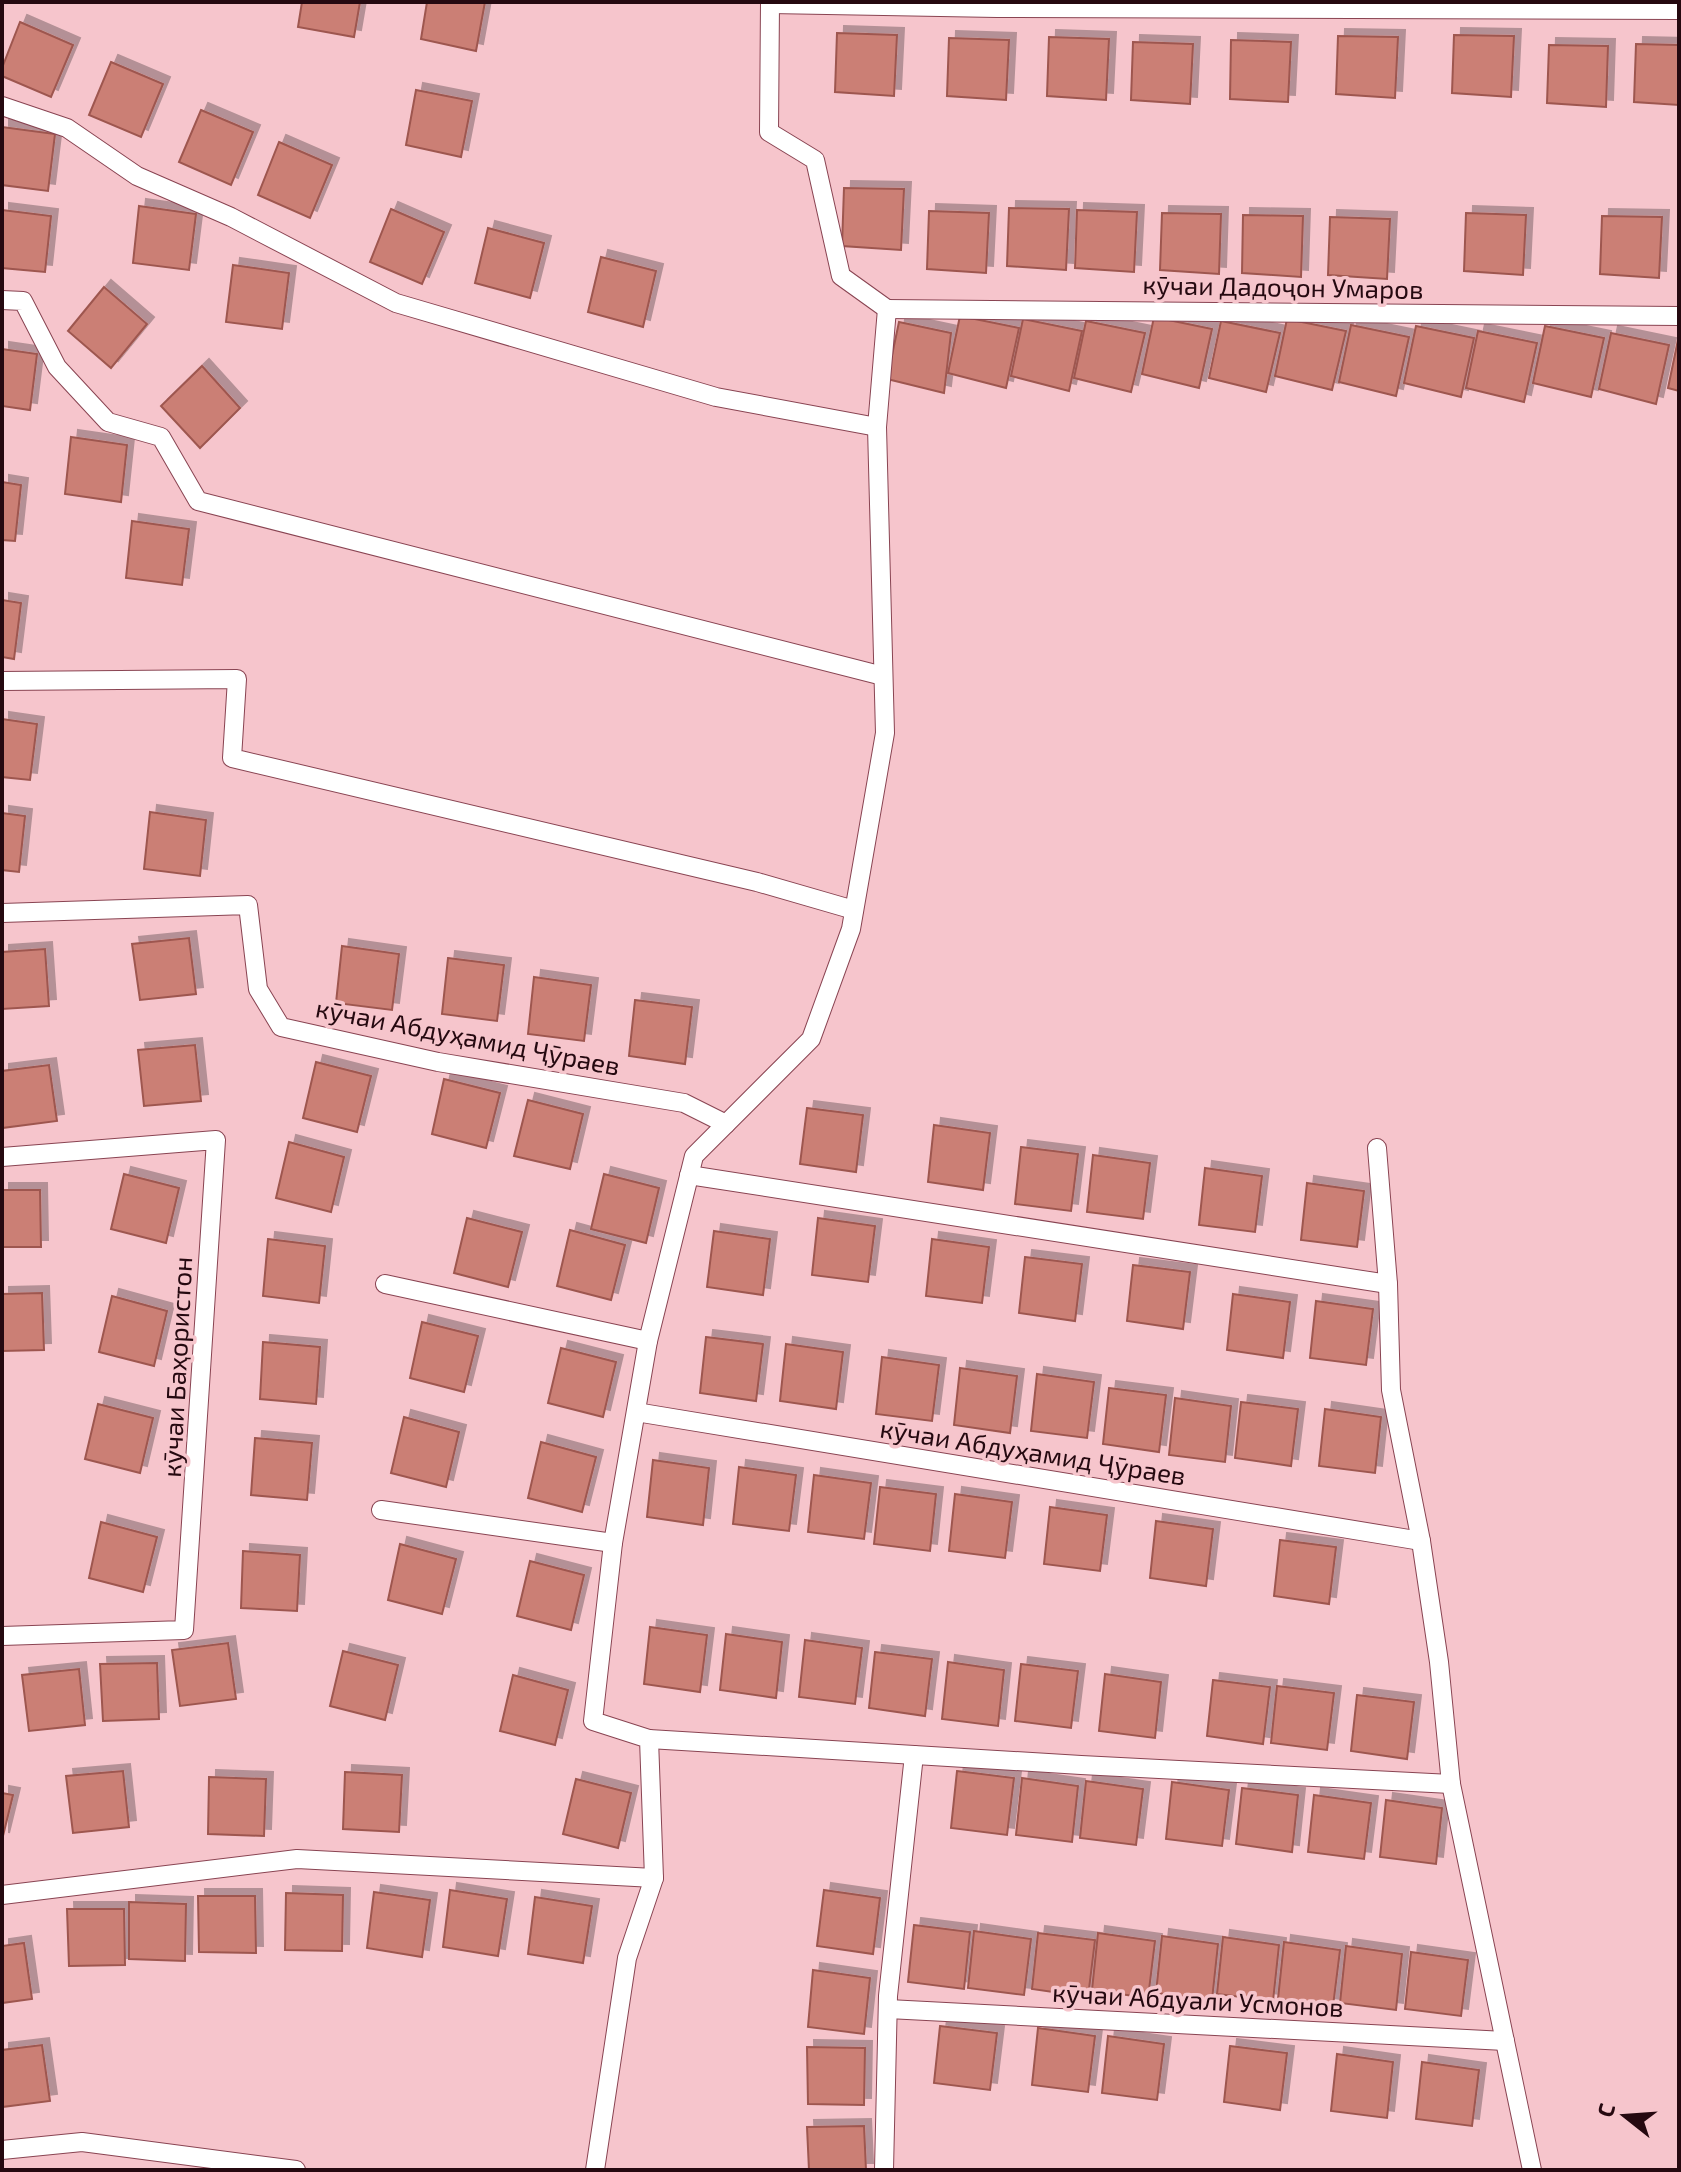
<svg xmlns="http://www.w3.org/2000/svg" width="1681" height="2172" font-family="'Exo 2',sans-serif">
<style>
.building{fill:#cb7f75;stroke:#9e574f;stroke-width:2;filter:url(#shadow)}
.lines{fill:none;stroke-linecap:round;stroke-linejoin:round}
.street-casing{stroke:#894452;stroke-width:20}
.street{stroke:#fff;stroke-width:18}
.labels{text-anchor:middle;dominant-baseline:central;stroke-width:7;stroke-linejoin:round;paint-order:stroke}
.street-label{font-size:26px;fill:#250910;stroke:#f6c5cc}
</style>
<defs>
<filter id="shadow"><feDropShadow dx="7" dy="-7" stdDeviation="0" flood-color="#0004"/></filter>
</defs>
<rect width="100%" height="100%" fill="#f6c5cc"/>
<!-- building -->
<g class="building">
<path d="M302,2H360L354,37L298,27Z"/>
<path d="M427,2H485L476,51L421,39Z"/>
<path d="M20,22L73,45L51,97L2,76V68Z"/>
<path d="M837,33L897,35L894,96L835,92Z"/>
<path d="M1454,35L1514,36L1511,97L1452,93Z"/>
<path d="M1338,36L1398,37L1395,98L1336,94Z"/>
<path d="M1049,37L1109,39L1106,100L1047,96Z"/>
<path d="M949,38L1009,40L1006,100L947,96Z"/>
<path d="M1231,40L1291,42L1288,102L1230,99Z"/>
<path d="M1133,42L1193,44L1190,104L1131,100Z"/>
<path d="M1636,44L1679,45V105L1634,102Z"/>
<path d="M1549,45L1608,46L1606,107L1547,103Z"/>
<path d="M111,62L163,84L141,137L89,115Z"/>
<path d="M416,90L472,101L461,157L406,145Z"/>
<path d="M201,110L253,132L231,185L179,162Z"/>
<path d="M2,127L55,134L48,191L2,185Z"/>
<path d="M279,142L332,165L310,218L258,195Z"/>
<path d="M844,188L904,189L901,250L842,246Z"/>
<path d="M139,206L196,214L189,270L133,263Z"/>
<path d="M1009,208L1069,209L1066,270L1007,266Z"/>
<path d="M391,209L444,232L422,284L370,262Z"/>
<path d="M2,210L51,216L45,272L2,268Z"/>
<path d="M1077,210L1137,212L1134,272L1075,268Z"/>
<path d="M929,211L989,213L986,273L927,269Z"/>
<path d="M1162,213L1221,214L1219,274L1160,270Z"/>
<path d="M1466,213L1526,215L1523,275L1464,271Z"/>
<path d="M1243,215L1303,216L1301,277L1242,273Z"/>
<path d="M1602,216L1662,217L1659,278L1600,274Z"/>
<path d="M1330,217L1390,219L1387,279L1328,275Z"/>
<path d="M488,228L544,243L530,298L475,283Z"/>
<path d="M601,257L656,271L643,327L588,312Z"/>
<path d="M233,265L289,273L282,329L226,322Z"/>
<path d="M104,287L147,324L111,368L68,331Z"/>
<path d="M960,316L1019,328L1006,388L948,373Z"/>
<path d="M1154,317L1212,329L1199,388L1142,374Z"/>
<path d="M1023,319L1082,331L1069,391L1011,376Z"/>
<path d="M1287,319L1346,331L1332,390L1275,376Z"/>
<path d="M1086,321L1145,333L1131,392L1074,378Z"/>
<path d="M1221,321L1280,333L1266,392L1209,378Z"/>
<path d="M899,322L951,333L944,393L887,379Z"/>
<path d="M1351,325L1409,337L1396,396L1339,382Z"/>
<path d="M1416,326L1474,338L1461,397L1404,383Z"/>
<path d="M1545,326L1604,338L1591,397L1533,383Z"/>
<path d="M1478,331L1537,343L1524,402L1466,388Z"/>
<path d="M1611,333L1669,345L1656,404L1599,389Z"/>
<path d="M1679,335V391L1668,388Z"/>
<path d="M2,349L37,354L30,410L2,406Z"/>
<path d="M202,366L240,408L200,448L161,406Z"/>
<path d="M71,437L127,445L121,502L65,494Z"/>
<path d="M2,482L21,485L15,541L2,540Z"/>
<path d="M132,521L189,529L182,585L126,578Z"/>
<path d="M2,600L21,603L14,659L2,657Z"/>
<path d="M2,719L37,724L30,780L2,777Z"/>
<path d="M150,812L206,820L200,876L144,869Z"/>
<path d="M2,813L25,816L19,872L2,870Z"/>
<path d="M189,938L196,994L140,1000L132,944Z"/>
<path d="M342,946L399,954L392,1010L336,1003Z"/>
<path d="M45,949L49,1006L2,1009V952Z"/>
<path d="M448,958L504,965L497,1021L442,1014Z"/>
<path d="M534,977L591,985L584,1041L528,1034Z"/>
<path d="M635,1000L692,1007L685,1064L629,1056Z"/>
<path d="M195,1045L201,1101L144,1106L138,1050Z"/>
<path d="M316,1062L371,1076L357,1132L303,1118Z"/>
<path d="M49,1065L57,1121L2,1128V1071Z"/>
<path d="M444,1079L500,1093L486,1148L432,1134Z"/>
<path d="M528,1100L583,1114L570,1169L514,1156Z"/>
<path d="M807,1108L863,1115L856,1172L800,1164Z"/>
<path d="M934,1125L990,1133L983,1190L928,1182Z"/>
<path d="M289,1142L344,1157L331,1212L276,1198Z"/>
<path d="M1021,1147L1078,1154L1071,1211L1015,1204Z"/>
<path d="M1093,1155L1150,1163L1143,1219L1087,1212Z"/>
<path d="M1205,1168L1262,1176L1255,1232L1199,1225Z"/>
<path d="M124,1174L179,1188L166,1243L111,1229Z"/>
<path d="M604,1174L659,1188L646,1243L591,1229Z"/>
<path d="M1307,1183L1364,1191L1357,1247L1301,1240Z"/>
<path d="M2,1190H40L41,1247H2Z"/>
<path d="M467,1218L522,1232L508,1287L454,1273Z"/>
<path d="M818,1218L875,1226L868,1282L812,1275Z"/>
<path d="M570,1230L625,1245L611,1300L557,1286Z"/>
<path d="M714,1231L770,1239L763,1295L707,1287Z"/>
<path d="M268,1239L325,1246L319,1303L263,1296Z"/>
<path d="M932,1239L989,1247L982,1303L926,1296Z"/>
<path d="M1025,1257L1082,1264L1075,1321L1019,1313Z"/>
<path d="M1133,1265L1190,1272L1183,1329L1127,1321Z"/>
<path d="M42,1293L44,1350L2,1351V1294Z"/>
<path d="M1233,1294L1290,1302L1283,1358L1227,1350Z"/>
<path d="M112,1296L167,1311L154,1366L99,1352Z"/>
<path d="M1316,1301L1373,1309L1366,1365L1310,1358Z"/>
<path d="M422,1322L478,1336L464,1392L410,1378Z"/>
<path d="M706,1337L763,1344L756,1401L700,1393Z"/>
<path d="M263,1342L320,1347L316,1404L260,1399Z"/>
<path d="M786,1344L843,1352L836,1409L780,1401Z"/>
<path d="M561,1348L616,1362L603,1417L548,1403Z"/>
<path d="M882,1357L939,1365L932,1421L876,1414Z"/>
<path d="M960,1368L1017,1376L1010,1433L954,1425Z"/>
<path d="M1037,1374L1094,1382L1087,1438L1031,1431Z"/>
<path d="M1109,1388L1166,1395L1159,1452L1103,1444Z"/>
<path d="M1175,1398L1231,1406L1225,1462L1169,1455Z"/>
<path d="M1241,1402L1298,1409L1291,1466L1235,1458Z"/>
<path d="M98,1404L153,1418L140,1473L85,1459Z"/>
<path d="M1325,1409L1381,1417L1375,1473L1319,1466Z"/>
<path d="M404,1417L459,1432L446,1487L391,1473Z"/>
<path d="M255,1438L312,1443L307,1500L251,1495Z"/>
<path d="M541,1442L596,1457L582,1512L528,1498Z"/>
<path d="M653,1460L709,1468L703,1525L647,1517Z"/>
<path d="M739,1467L796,1475L789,1531L733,1524Z"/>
<path d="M814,1475L871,1483L864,1539L808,1532Z"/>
<path d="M880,1487L936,1494L930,1551L874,1544Z"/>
<path d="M955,1494L1012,1502L1005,1558L949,1551Z"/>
<path d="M1050,1507L1107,1515L1100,1571L1044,1564Z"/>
<path d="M1156,1521L1213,1529L1206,1586L1150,1578Z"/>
<path d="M101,1522L157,1537L143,1592L89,1578Z"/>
<path d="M1280,1540L1336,1547L1329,1604L1274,1596Z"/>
<path d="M400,1544L456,1559L442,1614L388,1600Z"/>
<path d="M243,1551L300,1555L297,1611L241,1608Z"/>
<path d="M530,1561L584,1575L571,1630L517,1616Z"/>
<path d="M650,1627L707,1635L700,1692L644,1684Z"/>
<path d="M726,1634L782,1642L776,1698L720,1690Z"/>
<path d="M805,1640L862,1648L855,1704L799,1697Z"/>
<path d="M228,1643L236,1699L180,1706L172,1650Z"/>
<path d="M343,1651L398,1665L385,1720L330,1706Z"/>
<path d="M875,1652L932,1659L925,1716L869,1708Z"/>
<path d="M948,1662L1004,1670L998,1726L942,1719Z"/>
<path d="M157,1663L159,1719L103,1721L100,1664Z"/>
<path d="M1021,1664L1078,1671L1071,1728L1015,1721Z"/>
<path d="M79,1669L85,1725L29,1731L22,1675Z"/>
<path d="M1105,1674L1161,1682L1155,1738L1099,1731Z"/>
<path d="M513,1675L568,1690L555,1745L500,1731Z"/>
<path d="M1213,1680L1270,1687L1263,1744L1207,1736Z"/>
<path d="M1277,1686L1334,1693L1327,1750L1271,1743Z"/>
<path d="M1357,1695L1414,1702L1407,1759L1351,1751Z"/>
<path d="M123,1771L129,1827L73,1833L66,1776Z"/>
<path d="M957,1771L1014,1778L1007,1835L951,1828Z"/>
<path d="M345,1772L402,1775L399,1832L343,1829Z"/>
<path d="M209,1777L266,1779L264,1836L208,1834Z"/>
<path d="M1022,1778L1078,1786L1072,1842L1016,1835Z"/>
<path d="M576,1779L631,1793L618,1848L563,1834Z"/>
<path d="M1086,1781L1143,1789L1136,1845L1080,1838Z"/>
<path d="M1172,1782L1229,1790L1222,1846L1166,1839Z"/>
<path d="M1242,1788L1298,1795L1292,1852L1236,1844Z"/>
<path d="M2,1793L13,1795L2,1840Z"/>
<path d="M1314,1795L1371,1803L1364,1859L1308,1852Z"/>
<path d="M1386,1800L1442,1808L1436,1864L1380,1857Z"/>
<path d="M450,1890L507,1899L498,1956L443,1947Z"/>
<path d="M824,1890L880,1898L873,1954L817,1946Z"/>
<path d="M374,1892L430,1900L422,1957L367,1948Z"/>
<path d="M286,1893L343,1895L342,1951L285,1950Z"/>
<path d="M198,1896H255L256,1953L199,1952Z"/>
<path d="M535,1897L592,1906L583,1963L528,1954Z"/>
<path d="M129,1902L186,1904L185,1961L129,1959Z"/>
<path d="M67,1909H124L125,1965L69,1966Z"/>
<path d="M914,1925L970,1932L964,1989L908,1982Z"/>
<path d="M974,1931L1031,1939L1024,1995L968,1988Z"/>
<path d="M1038,1933L1095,1940L1088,1997L1032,1989Z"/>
<path d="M1098,1933L1155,1941L1148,1998L1092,1990Z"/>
<path d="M1162,1936L1218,1944L1212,2000L1156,1993Z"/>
<path d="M1223,1937L1279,1945L1273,2001L1217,1994Z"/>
<path d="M1284,1942L1340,1950L1333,2006L1278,1999Z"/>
<path d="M24,1943L32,1999L2,2003V1946Z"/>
<path d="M1346,1946L1402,1954L1396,2010L1340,2003Z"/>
<path d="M1411,1952L1468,1960L1461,2016L1405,2009Z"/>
<path d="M813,1970L870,1978L864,2034L808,2027Z"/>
<path d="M940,2026L997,2033L990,2090L934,2083Z"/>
<path d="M1038,2028L1095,2036L1088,2092L1032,2085Z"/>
<path d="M1108,2036L1164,2044L1157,2100L1102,2093Z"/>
<path d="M42,2045L50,2101L2,2107V2050Z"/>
<path d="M1230,2046L1287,2053L1280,2110L1224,2102Z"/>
<path d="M807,2047L865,2048L864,2105L808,2104Z"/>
<path d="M1337,2054L1393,2062L1387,2118L1331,2111Z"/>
<path d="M1422,2062L1479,2070L1472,2126L1416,2119Z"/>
<path d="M864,2126L866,2170H809L807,2127Z"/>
</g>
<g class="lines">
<!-- street casing -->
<g class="street-casing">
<g id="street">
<path d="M770,2L769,132L815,160L841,276L887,309"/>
<path d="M770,4L997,8L1679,10"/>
<path d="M2,106L67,128L137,176L231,217L396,303L716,397L877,427"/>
<path d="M2,300L23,301L57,367L108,422L161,437L198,501L883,676"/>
<path d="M887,309L1679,316"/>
<path d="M2,681L237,679L232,758L757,882L854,910"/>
<path d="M2,913L248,905L258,989L281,1027L438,1062L684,1103L726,1124"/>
<path d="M1377,1148L1388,1284L1391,1390L1421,1541L1439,1662L1451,1784L1532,2170"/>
<path d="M2,1157L216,1140L184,1630L2,1636"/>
<path d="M689,1175L1388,1284"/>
<path d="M385,1284L648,1341"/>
<path d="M636,1412L1421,1541"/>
<path d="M381,1510L613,1543"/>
<path d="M649,1739L1081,1765L1451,1784"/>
<path d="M2,1895L297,1859L654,1878"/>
<path d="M888,2009L1505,2041"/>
<path d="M2,2150L82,2142L296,2170"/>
<path d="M595,2170L627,1958L654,1878L649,1739L593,1721L613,1543L648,1341L694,1156L811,1039L851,929L885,733L877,427L887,309"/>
<path d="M884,2170L888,1996L914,1755"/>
</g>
</g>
<!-- street -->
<use href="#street" class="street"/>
</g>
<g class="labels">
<!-- street labels -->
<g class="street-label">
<text transform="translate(1283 286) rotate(1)">кӯчаи Дадоҷон Умаров</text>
<text transform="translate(468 1036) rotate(11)">кӯчаи Абдуҳамид Ҷӯраев</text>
<text transform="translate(176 1367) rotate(-87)">кӯчаи Баҳористон</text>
<text transform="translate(1033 1451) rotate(9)">кӯчаи Абдуҳамид Ҷӯраев</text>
<text transform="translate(1198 1999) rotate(3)">кӯчаи Абдуали Усмонов</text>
</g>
</g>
<!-- border -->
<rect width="1681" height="2172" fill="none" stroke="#250910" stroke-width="8"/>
<!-- north arrow -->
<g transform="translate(1625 2116) rotate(287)" stroke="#f6c5cc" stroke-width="6" paint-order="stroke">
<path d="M0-6L14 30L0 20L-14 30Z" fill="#250910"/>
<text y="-12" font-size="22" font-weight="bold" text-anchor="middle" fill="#250910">С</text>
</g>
</svg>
